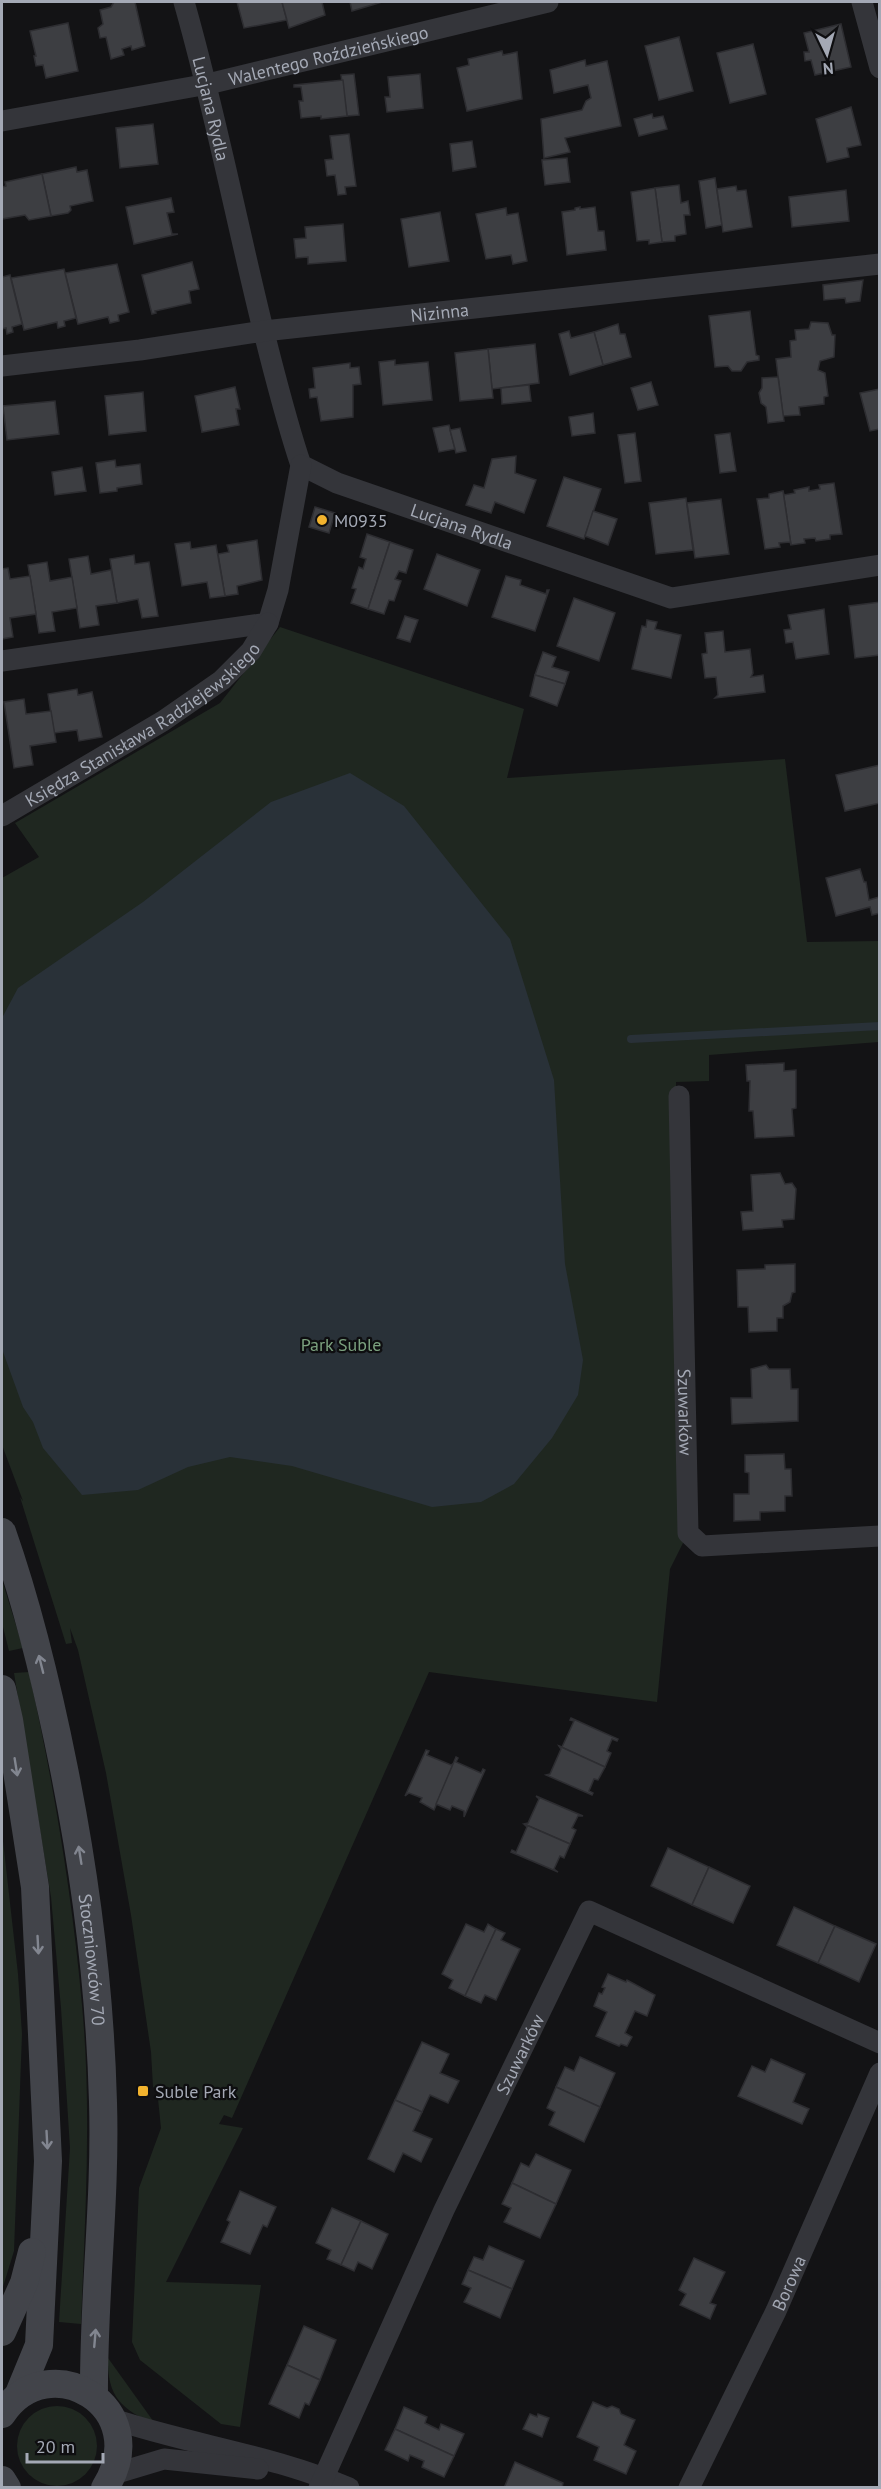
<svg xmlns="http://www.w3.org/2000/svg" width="881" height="2489" font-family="'PT Sans',sans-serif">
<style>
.green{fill:#1f2720}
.water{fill:#293138}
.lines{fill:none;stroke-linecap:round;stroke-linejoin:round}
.stream{stroke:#293138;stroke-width:8}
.building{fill:#3d3e42;stroke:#2d2d31;stroke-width:1.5}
.street{stroke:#34353a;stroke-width:21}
.secondary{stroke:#42444a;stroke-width:28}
.oneway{stroke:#828690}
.poi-dot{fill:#f2b32e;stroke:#0e0e10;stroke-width:2}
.labels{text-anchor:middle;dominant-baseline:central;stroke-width:4.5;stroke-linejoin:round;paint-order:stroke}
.street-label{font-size:18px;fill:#a4a9b5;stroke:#0e0e10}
.poi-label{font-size:18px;fill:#a4a9b5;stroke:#0e0e10;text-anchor:start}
.park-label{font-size:18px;fill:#7ba07e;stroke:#0e0e10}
</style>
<rect width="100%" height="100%" fill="#131315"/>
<!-- green -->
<g class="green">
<path d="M280,627L524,709L507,778L785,759L807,942L879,941V1042L709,1055V1081L676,1082L688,1533L670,1569L657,1702L429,1672L232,2118L224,2115L219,2124L243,2128L166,2282L261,2285L240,2427L221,2424L140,2360L132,2342L139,2188L161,2128L157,2089L153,2087L151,2052L131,1915L106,1773L78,1650L70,1628L72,1643L66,1644L20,1497L23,1501L2,1445V878L39,857L15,823L220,703Z"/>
<path d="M2,1580L23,1648L9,1651L2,1623Z"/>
<path d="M29,1672C53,1782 72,1892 82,2005C92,2111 85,2218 81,2324L59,2322L70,2148L61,2008L51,1897L14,1673Z"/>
<path d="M2,1832L18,1974L22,2034L14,2251L2,2290Z"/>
<path d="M108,2358L156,2425C122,2409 107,2398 108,2358Z"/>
<circle cx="57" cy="2446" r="40"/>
</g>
<!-- water -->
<path class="water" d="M350,773L404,806L510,939L554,1080L565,1264L583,1360L578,1395L552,1438L514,1484L481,1502L432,1507L292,1466L230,1457L188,1467L138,1490L82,1495L43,1448L33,1422L23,1407L2,1349V1018L18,988L143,902L271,802Z"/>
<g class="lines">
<!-- stream -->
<path class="stream" d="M631,1039L880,1026"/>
</g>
<!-- building -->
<g class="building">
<path d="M114,2H135L145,46L132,50L131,46L122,49L124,55L111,59L106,37L100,38L98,28L103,24L100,10L111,7Z"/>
<path d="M237,2H282L287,20L244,28Z"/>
<path d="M282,2H322L325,15L289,28Z"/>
<path d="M350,2H382L352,11Z"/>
<path d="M68,23L78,71L46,78L43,65L36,66L34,56H36L30,31Z"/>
<path d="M841,24L851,67L815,75L811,60L805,61L804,52H809L804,33Z"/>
<path d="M679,37L693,91L659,100L645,46Z"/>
<path d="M753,44L766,94L730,103L717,53Z"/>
<path d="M502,51L503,55L517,52L522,99L467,111L457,68L469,65L468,59Z"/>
<path d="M585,60L586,66L607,61L621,126L565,138L570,152L544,158L541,119L582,110L586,101L591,98L588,85L554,93L550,70Z"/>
<path d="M354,74L359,115L347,116L341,75Z"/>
<path d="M420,74L423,108L387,112L385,97H390L388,77Z"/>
<path d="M343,80L347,116L321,119V116L301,118L299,101H303L301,87H294V85Z"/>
<path d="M851,107L861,145L847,148L849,157L827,162L816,119Z"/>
<path d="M652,114L653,118L663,116L667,129L639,136L634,119Z"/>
<path d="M153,124L158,164L120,168L116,128Z"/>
<path d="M349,134L356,186L345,187L346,194L338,195L335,175L327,176L325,160L333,159L330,136Z"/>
<path d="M472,141L476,167L453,171L450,144Z"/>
<path d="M567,158L570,182L545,185L542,160Z"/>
<path d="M76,167L77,172L87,170L93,201L70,206L71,210L68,213L51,216L42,174Z"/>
<path d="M42,174L51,216L29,220L25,215L2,219V187L6,186L5,182Z"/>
<path d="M715,178L722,225L706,228L699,181Z"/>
<path d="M679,185L681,203L688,201L690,215H684L686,234L675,236V241L662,242L655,188Z"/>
<path d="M736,186L737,191L746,190L752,227L723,232L717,189Z"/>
<path d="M655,188L662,242L649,244V240L637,241L631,192Z"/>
<path d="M846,190L849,221L792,227L789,197Z"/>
<path d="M171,198L174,212L167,213L172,234H178L134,244L126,207Z"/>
<path d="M580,207V209L595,207L598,231H604L606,250L567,255L562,212L575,210V208Z"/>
<path d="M506,208L507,215L518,213L527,261L513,264L511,255L486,259L476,214Z"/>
<path d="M440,212L449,261L409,267L401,219Z"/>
<path d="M343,224L346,261L308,264V257L296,258L294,239L306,238L305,227Z"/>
<path d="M192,262L199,289L189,291L191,303L155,311L156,313L152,314L142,275Z"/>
<path d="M117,264L129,312L118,315L119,321L110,323L108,317L78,324L65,273Z"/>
<path d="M64,269L76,318L64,321L65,326L58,328L57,322L24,330L11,278Z"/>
<path d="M10,275L22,324L12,327L13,332L7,334L6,328L2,329V277Z"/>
<path d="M863,280L860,301L846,303L845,298L824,300L823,285Z"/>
<path d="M750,311L756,355L759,356V360L747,362L741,371H732L728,366L715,367L709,316Z"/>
<path d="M811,322L828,323L832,335H835L834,357L820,361L818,370L825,373L828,396L824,397V404L799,407L800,415L783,416L776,359L791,357L790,341L796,340L795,330L809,329Z"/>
<path d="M618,324L620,334H625L631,357L603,365L594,332Z"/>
<path d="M569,331L571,338L594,332L603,365L570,375L559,334Z"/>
<path d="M535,344L539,383L492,389L488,349Z"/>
<path d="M488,349L493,398L460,401L455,353Z"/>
<path d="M395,360V365L428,362L432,400L383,405L379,362Z"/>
<path d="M350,363V368L359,367L361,384L353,385V417L321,421L317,397L310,398L309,389L315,388L313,368Z"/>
<path d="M778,377L784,421L768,423L766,407L761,403L759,393L762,388V378Z"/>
<path d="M651,382L658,405L638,410L631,388Z"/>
<path d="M529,385L531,401L502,404L501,388Z"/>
<path d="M235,387L240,409H236L239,425L202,432L195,396Z"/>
<path d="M880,389V429L870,431L860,393Z"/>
<path d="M143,392L146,431L109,435L105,396Z"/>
<path d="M55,401L59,434L7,440L3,406Z"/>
<path d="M593,413L595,433L572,436L569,417Z"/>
<path d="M449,425L455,449L439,452L433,428Z"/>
<path d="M460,428L466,451L456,453L450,430Z"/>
<path d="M635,433L641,481L625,483L618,435Z"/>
<path d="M730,433L736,471L720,473L715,435Z"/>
<path d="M516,456L515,473L536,480L524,513L495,502L491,513L466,505L474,485L484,488L492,459Z"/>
<path d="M115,460L116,467L140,464L142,484L117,488V491L100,493L96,463Z"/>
<path d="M82,467L86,491L55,495L52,472Z"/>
<path d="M564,477L601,489L584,539L547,526Z"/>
<path d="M834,483L842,534L830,535V539L816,541L815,538L804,539L805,543L791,545L783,491L784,495L795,493L794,490L809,487V491L820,489L819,485Z"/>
<path d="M783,491L791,545L790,542L779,543L780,547L765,549L757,499L769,498V494Z"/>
<path d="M686,498L693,550L656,554L649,503Z"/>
<path d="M721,499L729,554L695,558L687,503Z"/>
<path d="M315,507L335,513L329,533L309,527Z"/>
<path d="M593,511L617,519L608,545L585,536Z"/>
<path d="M367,534L390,542L368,609L351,603L356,589L352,588L359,567L363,569L366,559L360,557Z"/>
<path d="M257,540L262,580L237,586L238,594L225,596L218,554L229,552L227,545Z"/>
<path d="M190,542L191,549L216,545L225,596L210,598L207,582L182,586L175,544Z"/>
<path d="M390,542L413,550L406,573L399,571L395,579L401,581L394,601L389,600L384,614L368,609Z"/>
<path d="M437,554L480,570L467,606L424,589Z"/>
<path d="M134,555L135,564L149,562L158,616L142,618L138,599L117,603L110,559Z"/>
<path d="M88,556L91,574L111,570L117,603L96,606L99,625L80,628L69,559Z"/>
<path d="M47,562L50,581L72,577L77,608L52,612L55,631L39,633L28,565Z"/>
<path d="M8,568L10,579L30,576L36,614L10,618L13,637L2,639V569Z"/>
<path d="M506,576L521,580L520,585L546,594L547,590H549L535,631L492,617Z"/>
<path d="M574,598L615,613L599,661L557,646Z"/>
<path d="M880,602V655L855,658L849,606Z"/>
<path d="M824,609L829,654L796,659L793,642L786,643L784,630L791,629L788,615Z"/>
<path d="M405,616L418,620L410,642L397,638Z"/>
<path d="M647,620L657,622L655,629L681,635L671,678L632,669L642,626L646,627Z"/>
<path d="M723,631L725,652L750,649L753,673L751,677L763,675L765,692L715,698L718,695L716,677L705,678L702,654L707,653L705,633Z"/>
<path d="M543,652L556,657L552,667L569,672L565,684L535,675Z"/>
<path d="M535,675L565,684L557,706L530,696Z"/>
<path d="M77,689L78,695L92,692L102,737L79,741L77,730L54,733L48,694Z"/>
<path d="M24,699L26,714L51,711L56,742L30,746L33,765L14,768L4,702Z"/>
<path d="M880,765V803L845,811L836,775Z"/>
<path d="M860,869L864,882H866L869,900L879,897L880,913L872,915L870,907L836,916L826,878Z"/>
<path d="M784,1063V1071L796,1070V1108L792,1109L794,1136L755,1138L753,1111H749L750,1081H747L746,1065Z"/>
<path d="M780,1173L785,1184L792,1183L796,1189L794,1219L782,1220L783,1227L743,1230L741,1212L753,1211L751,1175Z"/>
<path d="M795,1264V1292L792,1293L790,1302L783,1306V1318H777V1331L749,1332L748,1307H738L737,1270L765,1269V1265Z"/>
<path d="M766,1365L769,1369H790L791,1389H798V1421L732,1424L731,1398H752L751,1369Z"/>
<path d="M784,1454L785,1469H791L792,1496H785V1511L760,1512V1520L734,1521V1494H749V1473L745,1472V1455Z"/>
<path d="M571,1718L618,1739L617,1741L612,1739L607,1751L611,1753L605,1767L559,1746L562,1747L574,1721L570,1720Z"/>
<path d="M559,1746L605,1767L598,1780L594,1779L589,1791L593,1793L592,1795L546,1775L550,1774L561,1749Z"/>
<path d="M426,1750L429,1751L427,1755L451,1765L454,1763L434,1810L420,1802L422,1798L409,1793L405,1796Z"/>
<path d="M456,1757L458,1758L456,1762L481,1773L483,1769L485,1770L464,1817V1811L452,1806L450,1810L436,1804Z"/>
<path d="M536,1796L583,1816H578L572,1828L576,1830L570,1844L524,1824L528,1823L539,1799Z"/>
<path d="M524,1824L570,1844L564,1858L560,1856L554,1869L558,1872L511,1852L512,1850L516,1852L527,1827Z"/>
<path d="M668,1848L709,1867L692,1905L651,1886Z"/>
<path d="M709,1867L750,1886L733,1923L692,1905Z"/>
<path d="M794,1907L835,1926L818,1963L777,1945Z"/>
<path d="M466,1924L484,1932L488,1924L496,1929L465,1996L449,1988L453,1980L442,1974Z"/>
<path d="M835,1926L876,1944L859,1982L818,1963Z"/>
<path d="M496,1929L505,1933L501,1940L520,1949L496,2000L485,1995L481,2003L465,1996Z"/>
<path d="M608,1974L626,1982L627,1980L655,1995L647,2016L635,2011L625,2033L632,2037L627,2046L621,2044L619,2046L596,2036L607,2012L594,2006L599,1993L602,1994L605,1988L602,1987Z"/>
<path d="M422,2042L449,2054L440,2073L459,2081L448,2103L430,2095L422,2112L395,2100Z"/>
<path d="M580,2057L615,2073L600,2107L556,2087L565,2067L574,2071Z"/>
<path d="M771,2059L805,2074L793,2102L809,2109L802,2124L738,2096L752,2066L765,2072Z"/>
<path d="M556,2087L600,2107L584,2142L549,2125L555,2112L547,2108Z"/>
<path d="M395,2100L422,2112L413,2131L432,2139L421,2162L403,2153L394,2172L368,2159Z"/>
<path d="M536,2154L571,2170L556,2204L512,2183L521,2163L529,2167Z"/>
<path d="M512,2183L556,2204L540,2238L504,2222L511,2208L502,2204Z"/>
<path d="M240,2191L276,2207L267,2227L263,2225L250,2254L221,2242L230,2222L227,2220Z"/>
<path d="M332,2208L361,2221L341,2265L327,2259L331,2250L316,2243Z"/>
<path d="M361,2221L388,2234L372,2269L358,2262L354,2271L341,2265Z"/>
<path d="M489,2246L524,2261L512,2289L468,2270L474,2257L483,2260Z"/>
<path d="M694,2258L725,2272L710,2303L716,2305L710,2319L680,2305L686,2294L679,2290Z"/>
<path d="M468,2270L512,2289L500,2318L464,2302L471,2288L462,2284Z"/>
<path d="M304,2326L336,2340L320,2380L287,2365Z"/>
<path d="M287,2365L320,2380L309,2405L305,2403L299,2418L269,2404Z"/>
<path d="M593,2402L607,2408L612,2406L619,2409L621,2414L635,2420L624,2445L636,2451L626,2474L594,2460L599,2447L577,2437Z"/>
<path d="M404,2407L427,2417L425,2423L439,2430L441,2424L464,2434L454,2456L395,2429Z"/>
<path d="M530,2414L537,2417L538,2414L549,2418L542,2437L523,2429Z"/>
<path d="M395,2429L454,2456L444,2477L422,2467L424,2461L410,2455L408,2461L385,2450Z"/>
<path d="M515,2462L563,2483L562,2488H504Z"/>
</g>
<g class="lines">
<!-- street -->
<g class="street">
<path id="s1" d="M184,2C215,110 236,220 263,329C275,375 286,421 301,465L337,483L671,598L880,565"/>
<path d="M862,2L880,68"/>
<path id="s2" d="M2,121L208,84L548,2"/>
<path id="s3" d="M2,366L140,350L264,331L880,264"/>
<path d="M2,661L268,623L278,590L301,465"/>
<path id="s4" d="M2,816L163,721L222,680L251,651L268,623"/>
<path id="s5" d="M679,1096L688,1533L702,1546L880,1536"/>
<path d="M113,2419C191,2445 273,2455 349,2488"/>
<path d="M114,2474L164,2459L258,2469"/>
<path id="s6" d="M319,2488L444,2210L589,1911L880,2043"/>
<path id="s7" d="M689,2488L776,2311L880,2073"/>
</g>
<!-- secondary -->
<g class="secondary">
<path id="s8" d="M2,1532C29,1609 48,1689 64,1769C86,1879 100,1989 103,2102C106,2200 93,2298 94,2396"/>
<path d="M2,1689L9,1720L35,1887L48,2161L39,2345L18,2396"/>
<path d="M2,2332L24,2283L32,2252"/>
<path d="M2,2414C48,2344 156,2407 105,2488"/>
<path d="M2,2480L7,2488"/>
</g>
</g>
<!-- one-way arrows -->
<defs><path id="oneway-shaft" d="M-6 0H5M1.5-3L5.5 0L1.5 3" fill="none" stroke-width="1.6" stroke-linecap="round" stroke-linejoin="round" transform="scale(1.5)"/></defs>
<g class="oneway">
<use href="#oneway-shaft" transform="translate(41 1664) rotate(-104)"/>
<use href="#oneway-shaft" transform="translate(16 1767) rotate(81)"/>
<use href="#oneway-shaft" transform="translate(80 1855) rotate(-99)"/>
<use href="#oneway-shaft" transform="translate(38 1945) rotate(87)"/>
<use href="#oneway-shaft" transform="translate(47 2140) rotate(87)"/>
<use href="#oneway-shaft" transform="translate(95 2338) rotate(-85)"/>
</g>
<!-- markers -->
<g class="poi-dot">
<circle cx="322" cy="520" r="6"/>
<rect x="137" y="2085" width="12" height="12" rx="3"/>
</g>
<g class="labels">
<!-- street labels -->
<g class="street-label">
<text stroke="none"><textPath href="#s2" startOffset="333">Walentego Roździeńskiego</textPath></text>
<text stroke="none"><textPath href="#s1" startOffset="110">Lucjana Rydla</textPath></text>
<text stroke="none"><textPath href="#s3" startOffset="441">Nizinna</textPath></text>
<text stroke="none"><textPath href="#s1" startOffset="650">Lucjana Rydla</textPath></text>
<text stroke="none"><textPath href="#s4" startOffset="168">Księdza Stanisława Radziejewskiego</textPath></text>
<text stroke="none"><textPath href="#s5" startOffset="316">Szuwarków</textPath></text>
<text stroke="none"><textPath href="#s8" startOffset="438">Stoczniowców 70</textPath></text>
<text stroke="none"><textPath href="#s6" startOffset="478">Szuwarków</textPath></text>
<text stroke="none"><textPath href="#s7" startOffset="228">Borowa</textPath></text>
</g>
<!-- poi labels -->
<g class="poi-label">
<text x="334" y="520">M0935</text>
<text x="155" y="2091">Suble Park</text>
</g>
<!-- park labels -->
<g class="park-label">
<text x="341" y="1344">Park Suble</text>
</g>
</g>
<!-- border -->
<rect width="881" height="2489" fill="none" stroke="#a4a9b5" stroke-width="6"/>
<!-- north arrow -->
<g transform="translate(827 54) rotate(175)" stroke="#0e0e10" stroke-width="4.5" paint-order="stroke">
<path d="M0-4.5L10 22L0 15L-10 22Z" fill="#a4a9b5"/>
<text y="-9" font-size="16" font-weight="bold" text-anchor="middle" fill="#a4a9b5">N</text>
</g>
<!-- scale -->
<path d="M27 2453v9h76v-9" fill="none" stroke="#a4a9b5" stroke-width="3"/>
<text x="36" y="2453" font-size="18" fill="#a4a9b5" stroke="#0e0e10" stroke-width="4.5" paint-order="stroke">20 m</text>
</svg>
